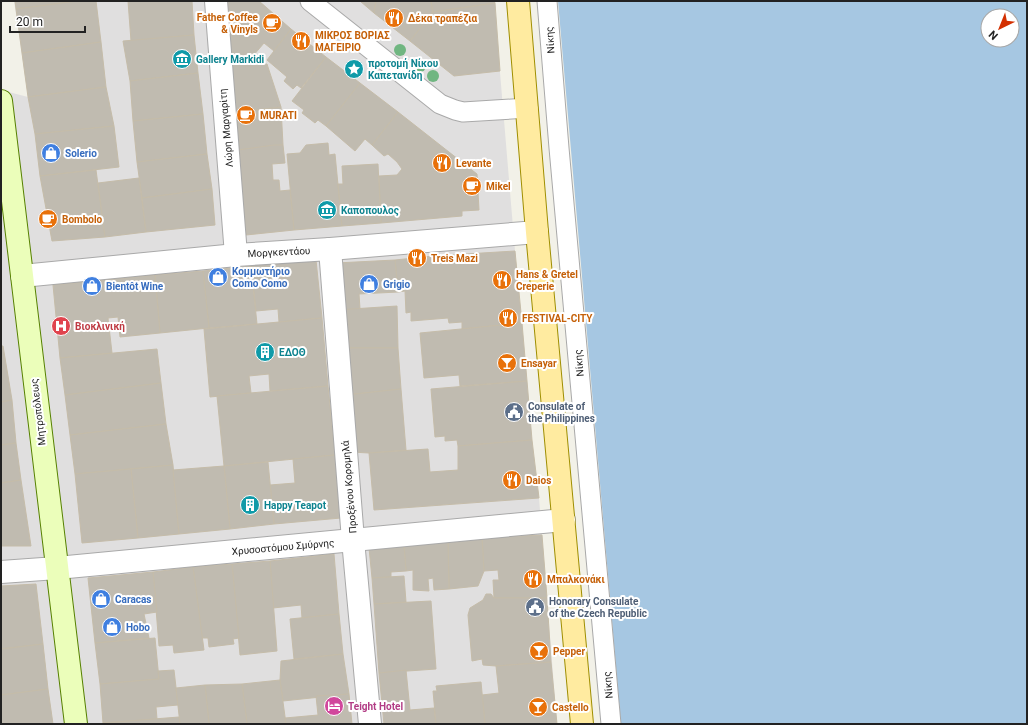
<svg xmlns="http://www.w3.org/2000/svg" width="1028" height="725" font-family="Roboto,sans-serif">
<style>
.residential{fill:#e0dfdf}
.water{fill:#a6c7e2;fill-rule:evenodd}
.building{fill:#c0bbb0;stroke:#c5bca9}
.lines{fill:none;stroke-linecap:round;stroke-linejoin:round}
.pedestrian-casing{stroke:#a9a9a9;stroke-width:21}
.minor-casing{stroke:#a9a9a9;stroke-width:24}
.secondary-casing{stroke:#568100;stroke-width:24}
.primary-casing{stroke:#9f8e00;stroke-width:24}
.pedestrian{stroke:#fff;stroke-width:19}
.minor{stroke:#fff;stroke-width:22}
.secondary{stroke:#ebfeba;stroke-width:22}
.primary{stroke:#ffeba0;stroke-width:22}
.tree{fill:#70b681}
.labels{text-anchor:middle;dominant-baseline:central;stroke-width:4;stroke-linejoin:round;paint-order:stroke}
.food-label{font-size:10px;font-weight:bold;fill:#c56008;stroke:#fff;text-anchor:start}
.street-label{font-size:10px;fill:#222;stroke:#fff}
.culture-label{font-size:10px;font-weight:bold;fill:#0d838f;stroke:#fff;text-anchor:start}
.shop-label{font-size:10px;font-weight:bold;fill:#366cbe;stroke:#fff;text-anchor:start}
.health-label{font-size:10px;font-weight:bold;fill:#be3a42;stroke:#fff;text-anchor:start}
.service-label{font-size:10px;font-weight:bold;fill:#4e5e75;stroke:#fff;text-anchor:start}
.hotel-label{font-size:10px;font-weight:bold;fill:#b23c85;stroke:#fff;text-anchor:start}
</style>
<rect width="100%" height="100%" fill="#f2f1e8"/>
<!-- residential -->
<path class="residential" d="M14,1H494L515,251L533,452L539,498L557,724H1V90L28,97Z"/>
<!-- water -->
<path class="water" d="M558,1H1027V724H621ZM988,16H1012V40H988Z"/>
<!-- building -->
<g class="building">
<path d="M15,1H73V2L16,9Z"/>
<path d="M96,1L101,42L22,53L16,9L77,1Z"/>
<path d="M128,1H192L194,35L131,41Z"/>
<path d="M222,1H259L291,29L274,51L264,43L247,63H224Z"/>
<path d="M360,1H376L374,13Z"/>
<path d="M376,1H431L433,12L410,41L374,13Z"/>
<path d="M431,1H494L495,3L433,12Z"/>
<path d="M495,3L500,71L454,76L410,41L433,12Z"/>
<path d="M291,29L326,57L301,88L297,85L293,89L284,81L287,77L267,60Z"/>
<path d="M194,35L198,73L130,81L123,41Z"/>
<path d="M101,42L106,87L28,97L22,53Z"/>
<path d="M326,57L360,83L326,126L318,120L315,123L302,113L304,110L292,101Z"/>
<path d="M224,63L267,64L281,107L232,113Z"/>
<path d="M198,73L203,114L133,121L130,81Z"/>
<path d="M360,83L398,112L372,145L365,139L355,151L326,126Z"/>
<path d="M106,87L114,126L35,134L28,97Z"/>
<path d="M281,107L283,145L238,150L232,113Z"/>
<path d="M398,112L477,174L479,210L462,211V216L381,223L379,176L397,175L402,169L397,162L388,154L384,156L372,145Z"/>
<path d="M203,114L207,154L137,162L133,121Z"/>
<path d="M114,126L119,167L40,176L35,134Z"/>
<path d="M328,143L329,155L335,154L342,226L294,230L287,154L300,153L306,145Z"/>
<path d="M274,145H283L285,163L272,164L273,180H279L280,191L290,190L294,230L246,235L238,150Z"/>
<path d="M207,154L212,189L142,198L137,162Z"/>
<path d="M378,164L381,223L342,226L338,184H343L342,166Z"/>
<path d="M96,170L105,237L52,241L40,176Z"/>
<path d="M139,178L146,232L105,237L98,183Z"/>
<path d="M212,189L215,225L146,232L142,198Z"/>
<path d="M515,251L522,323L462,329V322L449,323L448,318L411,321V312L406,313L405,291L398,292L395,260L433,256Z"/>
<path d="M316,260L322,318L279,322L278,309L256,311L251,266Z"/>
<path d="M395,260L398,292L359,294L360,309L337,310L336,263Z"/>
<path d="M251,266L257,324L209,328L203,271Z"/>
<path d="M203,271L209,328L160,333L155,275Z"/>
<path d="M155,275L160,333L120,337L118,317L108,318L112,353L60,358L53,285Z"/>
<path d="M397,306L398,348H343L337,310Z"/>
<path d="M322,318L328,386L270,391L269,374L249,376L251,393L210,397L204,329Z"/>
<path d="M522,323L527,381L460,386L459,375L424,378L420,333Z"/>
<path d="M1,346H3L12,400L1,402Z"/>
<path d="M343,348H398L401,389L346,395Z"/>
<path d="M157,349L161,383L65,395L60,358Z"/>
<path d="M527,381L532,440L458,446L457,440L445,441V436L435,437L431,389Z"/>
<path d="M161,383L166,424L70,435L65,395Z"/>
<path d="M328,386L335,455L224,466L217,396Z"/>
<path d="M401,389L406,450L369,453L351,452L346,395Z"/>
<path d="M12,400L16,443L1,445V402Z"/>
<path d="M166,424L173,465L75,474L70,435Z"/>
<path d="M532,440L539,498L374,510L369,453L428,449L430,472L458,470V446Z"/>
<path d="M16,443L21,480L1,483V445Z"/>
<path d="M335,455L341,518L274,524L270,485L295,483L293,459Z"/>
<path d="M268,462L274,524L230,529L224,466Z"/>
<path d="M173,465L179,534L138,538L131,469Z"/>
<path d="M224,466L230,529L179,534L173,470Z"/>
<path d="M131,469L138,538L82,543L75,474Z"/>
<path d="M21,480L31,546H1V483Z"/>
<path d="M542,535L547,598H494L493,580H499L498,570L484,571L482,538Z"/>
<path d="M482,538L484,571L478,586L449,589L448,542Z"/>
<path d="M448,542L449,589L434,590L433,578L428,579L429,591L413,590V570L406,571L404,546Z"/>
<path d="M404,546L406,571L391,572V577L372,578L369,548Z"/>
<path d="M334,554L339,614L302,618L301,605L273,608L270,561Z"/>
<path d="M270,561L277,651L240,655L232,564Z"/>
<path d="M232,564L239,638L233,639L234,644L209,647L208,638H202L193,567Z"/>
<path d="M193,567L204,650L174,653L173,645L159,646L153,572Z"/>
<path d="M153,572L157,612L144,614L149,638L95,643L88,578Z"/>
<path d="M404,576L406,602L374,604L372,578Z"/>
<path d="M36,584L43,644L1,649V586Z"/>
<path d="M486,594H491L494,598H547L551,662L496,666L483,665L482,659L472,661L468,615L470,608L483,600Z"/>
<path d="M431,601L436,669L379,673L374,604Z"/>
<path d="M339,614L343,654L294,659L290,619Z"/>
<path d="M155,638L159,679L100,684L95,643Z"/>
<path d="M43,644L48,689L1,695V649Z"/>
<path d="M343,654L349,694L283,701L280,680L281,661Z"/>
<path d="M551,662L557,724H485L482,695L499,693L496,666Z"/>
<path d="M174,670L178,705L156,707L157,719L103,723L100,684L159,679L158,671Z"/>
<path d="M406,670L410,710L434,708L436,724H384L379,673Z"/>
<path d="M280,680L286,724H247L242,684Z"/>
<path d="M481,682L485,724H436L433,691H437L436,686Z"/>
<path d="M242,684L247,724H209L205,685Z"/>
<path d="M205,685L209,724H180L176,688Z"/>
<path d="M48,689L53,724H1V695Z"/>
<path d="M349,694L352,724H286L285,718L318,715L316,696Z"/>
<path d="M179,717L180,724L103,723Z"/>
</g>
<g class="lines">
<!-- pedestrian casing -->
<g class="pedestrian-casing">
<g id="pedestrian">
<path d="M310,1L440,104L455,110L463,112L528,108"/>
<path d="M547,1L559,148L611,724"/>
</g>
</g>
<!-- minor casing -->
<g class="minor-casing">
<g id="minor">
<path d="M216,1L236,255"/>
<path d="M330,249L353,540L370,724"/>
<path d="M22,276L236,255L330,249L537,232"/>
<path d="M1,572L57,568L564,520"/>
</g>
</g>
<!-- secondary casing -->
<g class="secondary-casing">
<path id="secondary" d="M1,101L76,724"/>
</g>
<!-- primary casing -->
<g class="primary-casing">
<path id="primary" d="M518,1L537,232L582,724"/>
</g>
<!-- pedestrian -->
<use href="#pedestrian" class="pedestrian"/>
<!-- minor -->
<use href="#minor" class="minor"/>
<!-- secondary -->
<use href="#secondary" class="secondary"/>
<!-- primary -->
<use href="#primary" class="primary"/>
</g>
<!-- trees -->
<g class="tree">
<circle cx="400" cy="50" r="6"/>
<circle cx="420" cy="66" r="6"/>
<circle cx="433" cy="76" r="6"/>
</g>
<!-- icons -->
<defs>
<g id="restaurant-disc" transform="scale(1)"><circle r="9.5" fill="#e8710a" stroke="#fff"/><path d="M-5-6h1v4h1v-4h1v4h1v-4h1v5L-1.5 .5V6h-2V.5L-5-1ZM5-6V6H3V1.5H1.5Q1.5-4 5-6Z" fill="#fff"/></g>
<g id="cafe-disc" transform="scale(1)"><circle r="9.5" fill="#e8710a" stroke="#fff"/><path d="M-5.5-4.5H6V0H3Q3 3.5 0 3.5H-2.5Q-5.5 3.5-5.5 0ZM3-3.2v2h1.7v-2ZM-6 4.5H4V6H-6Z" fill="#fff"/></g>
<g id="museum-disc" transform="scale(1)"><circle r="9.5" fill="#0f9aa8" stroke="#fff"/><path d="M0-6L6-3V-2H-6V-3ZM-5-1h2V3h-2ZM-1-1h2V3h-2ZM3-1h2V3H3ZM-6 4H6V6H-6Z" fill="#fff"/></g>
<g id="sight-disc" transform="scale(1)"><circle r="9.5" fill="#0f9aa8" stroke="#fff"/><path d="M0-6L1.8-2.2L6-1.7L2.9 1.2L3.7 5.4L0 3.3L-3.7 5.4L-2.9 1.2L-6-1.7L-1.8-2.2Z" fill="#fff"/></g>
<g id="shop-disc" transform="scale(1)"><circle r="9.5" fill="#3f7fe0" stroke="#fff"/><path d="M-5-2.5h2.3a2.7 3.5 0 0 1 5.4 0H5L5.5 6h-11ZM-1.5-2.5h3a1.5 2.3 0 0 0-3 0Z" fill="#fff"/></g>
<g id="hospital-disc" transform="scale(1)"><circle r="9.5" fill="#e0444e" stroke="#fff"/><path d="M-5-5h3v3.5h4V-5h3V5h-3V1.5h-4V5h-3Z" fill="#fff"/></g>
<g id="building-disc" transform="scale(1)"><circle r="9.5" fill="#0f9aa8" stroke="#fff"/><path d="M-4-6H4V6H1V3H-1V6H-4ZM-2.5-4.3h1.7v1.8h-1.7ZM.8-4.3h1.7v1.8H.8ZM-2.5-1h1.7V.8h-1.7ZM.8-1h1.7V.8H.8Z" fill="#fff"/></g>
<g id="bar-disc" transform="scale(1)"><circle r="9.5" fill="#e8710a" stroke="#fff"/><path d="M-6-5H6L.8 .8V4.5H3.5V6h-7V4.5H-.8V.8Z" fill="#fff"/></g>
<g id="civic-disc" transform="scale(1)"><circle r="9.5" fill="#5c6f8a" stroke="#fff"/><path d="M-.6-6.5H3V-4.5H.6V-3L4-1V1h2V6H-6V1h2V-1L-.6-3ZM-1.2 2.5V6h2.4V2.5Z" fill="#fff"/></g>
<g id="hotel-disc" transform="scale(1)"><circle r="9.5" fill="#d1479c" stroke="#fff"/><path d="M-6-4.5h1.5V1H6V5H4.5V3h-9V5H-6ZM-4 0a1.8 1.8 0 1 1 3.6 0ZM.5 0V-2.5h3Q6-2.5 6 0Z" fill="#fff"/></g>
</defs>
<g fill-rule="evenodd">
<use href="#restaurant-disc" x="394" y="18"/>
<use href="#cafe-disc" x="272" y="23"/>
<use href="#restaurant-disc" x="301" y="41"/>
<use href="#museum-disc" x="182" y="59"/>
<use href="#sight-disc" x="354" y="69"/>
<use href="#cafe-disc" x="246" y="115"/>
<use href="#shop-disc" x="51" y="153"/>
<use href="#restaurant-disc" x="442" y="163"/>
<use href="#cafe-disc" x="472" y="186"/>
<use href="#museum-disc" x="327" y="210"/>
<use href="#cafe-disc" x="48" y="219"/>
<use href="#restaurant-disc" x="417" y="258"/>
<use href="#shop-disc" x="218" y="277"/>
<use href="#restaurant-disc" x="502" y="280"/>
<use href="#shop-disc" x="369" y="284"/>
<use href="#shop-disc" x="92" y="286"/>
<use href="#restaurant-disc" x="508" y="318"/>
<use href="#hospital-disc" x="61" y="326"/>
<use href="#building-disc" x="265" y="352"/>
<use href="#bar-disc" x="507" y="363"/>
<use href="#civic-disc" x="514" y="412"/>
<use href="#restaurant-disc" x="512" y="480"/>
<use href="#building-disc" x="250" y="505"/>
<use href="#restaurant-disc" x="533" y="579"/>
<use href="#shop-disc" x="101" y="599"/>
<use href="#civic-disc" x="535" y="607"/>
<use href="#shop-disc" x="112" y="627"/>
<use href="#bar-disc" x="539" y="651"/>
<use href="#hotel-disc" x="334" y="706"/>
<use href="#bar-disc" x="538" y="707"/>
</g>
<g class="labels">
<!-- food labels -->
<g class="food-label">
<text x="258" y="17" text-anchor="end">Father Coffee<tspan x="258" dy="12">&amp; Vinyls</tspan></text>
<text x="408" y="18">Δέκα τραπέζια</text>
<text x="315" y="35">ΜΙΚΡΟΣ ΒΟΡΙΑΣ<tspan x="315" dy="12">ΜΑΓΕΙΡΙΟ</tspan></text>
<text x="260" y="115">MURATI</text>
<text x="456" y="163">Levante</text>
<text x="486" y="186">Mikel</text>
<text x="62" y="219">Bombolo</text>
<text x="431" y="258">Treis Mazi</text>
<text x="516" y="274">Hans &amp; Gretel<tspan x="516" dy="12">Creperie</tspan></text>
<text x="522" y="318">FESTIVAL-CITY</text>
<text x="521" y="363">Ensayar</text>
<text x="526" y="480">Daios</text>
<text x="547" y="579">Μπαλκονάκι</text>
<text x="553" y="651">Pepper</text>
<text x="552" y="707">Castello</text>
</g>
<!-- street labels -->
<g class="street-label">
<text transform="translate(550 40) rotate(-94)">Νίκης</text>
<text transform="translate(226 128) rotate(-95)">Λώρη Μαργαρίτη</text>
<text transform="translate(279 252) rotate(-3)">Μοργκεντάου</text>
<text transform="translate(579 363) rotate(-95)">Νίκης</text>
<text transform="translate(38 412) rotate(-97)">Μητροπόλεως</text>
<text transform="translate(349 487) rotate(-95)">Προξένου Κορομηλά</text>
<text transform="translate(283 547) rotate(-5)">Χρυσοστόμου Σμύρνης</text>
<text transform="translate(608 685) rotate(-95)">Νίκης</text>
</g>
<!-- culture labels -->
<g class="culture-label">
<text x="196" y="59">Gallery Markidi</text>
<text x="368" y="63">προτομή Νίκου<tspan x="368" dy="12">Καπετανίδη</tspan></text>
<text x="341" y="210">Καποπουλος</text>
<text x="279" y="352">ΕΔΟΘ</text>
<text x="264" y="505">Happy Teapot</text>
</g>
<!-- shop labels -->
<g class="shop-label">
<text x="65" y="153">Solerio</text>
<text x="232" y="271">Κομμωτήριο<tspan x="232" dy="12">Como Como</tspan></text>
<text x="383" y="284">Grigio</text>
<text x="106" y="286">Bientôt Wine</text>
<text x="115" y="599">Caracas</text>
<text x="126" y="627">Hobo</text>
</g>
<!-- health labels -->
<g class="health-label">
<text x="75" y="326">Βιοκλινική</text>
</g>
<!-- service labels -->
<g class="service-label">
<text x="528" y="406">Consulate of<tspan x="528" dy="12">the Philippines</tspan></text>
<text x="549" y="601">Honorary Consulate<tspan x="549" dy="12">of the Czech Republic</tspan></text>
</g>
<!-- hotel labels -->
<g class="hotel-label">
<text x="348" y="706">Teight Hotel</text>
</g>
</g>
<!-- border -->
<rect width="1028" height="725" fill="none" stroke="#222222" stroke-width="4"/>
<!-- north arrow -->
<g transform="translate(1000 28) rotate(223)"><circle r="19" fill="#ffffff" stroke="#a7a7a7"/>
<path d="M0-3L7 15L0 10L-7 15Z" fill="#d32f00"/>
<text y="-6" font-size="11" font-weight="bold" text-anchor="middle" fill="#222222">N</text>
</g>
<!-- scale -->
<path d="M10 26v6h75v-6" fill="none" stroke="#222222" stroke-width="2"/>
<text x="16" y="26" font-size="12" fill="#222222" stroke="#ffffff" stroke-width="3" paint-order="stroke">20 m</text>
</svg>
